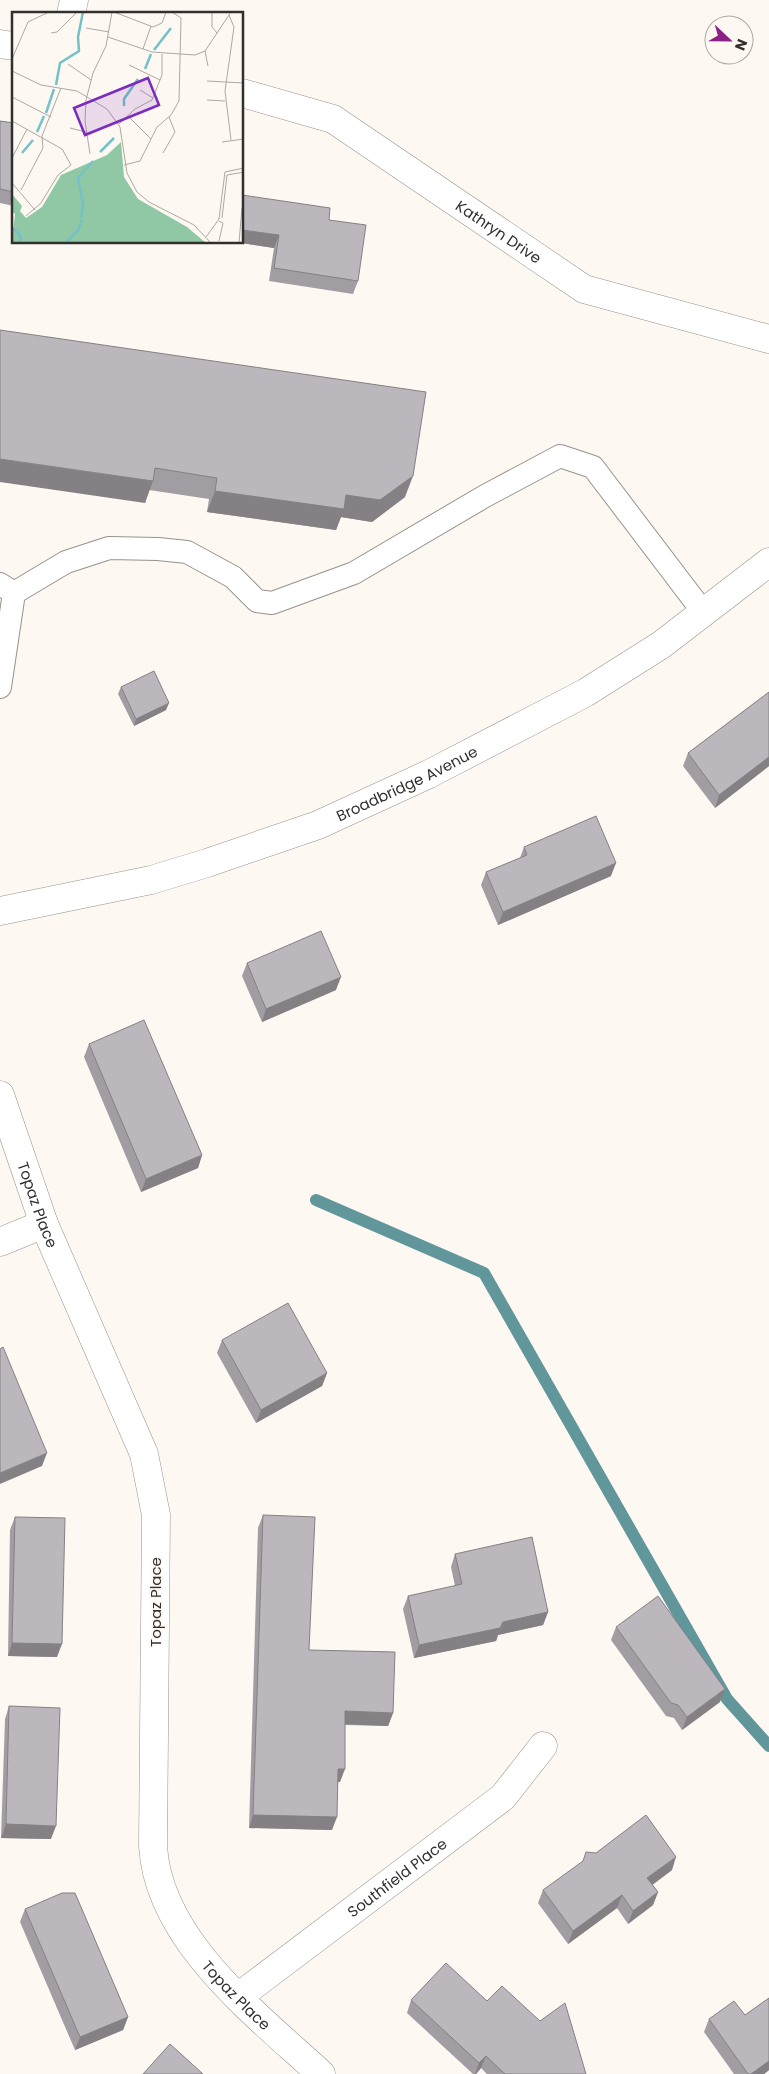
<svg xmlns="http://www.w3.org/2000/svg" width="769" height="2074" font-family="Poppins,sans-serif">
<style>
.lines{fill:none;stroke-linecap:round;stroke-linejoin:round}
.stream{stroke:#61969a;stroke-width:12}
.service-casing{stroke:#97928c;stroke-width:24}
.minor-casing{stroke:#97928c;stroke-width:29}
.secondary-casing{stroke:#97928c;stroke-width:29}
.service{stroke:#fff;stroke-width:22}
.minor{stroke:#fff;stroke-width:28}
.secondary{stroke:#fff;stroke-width:28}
.wall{fill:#a29da3}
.shaded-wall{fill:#848084}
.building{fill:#bcb7bd;stroke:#848084}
.labels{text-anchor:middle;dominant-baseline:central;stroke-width:4;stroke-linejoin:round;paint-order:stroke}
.street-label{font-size:15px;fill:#32302e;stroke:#fef8f2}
.inset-river{fill:none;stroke:#75c1c8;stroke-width:2.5}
.inset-road{fill:none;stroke:#aca8a4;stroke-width:1}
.view{fill:#7b2cbf;fill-opacity:0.15;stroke:#7b2cbf;stroke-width:2.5}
.inset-edge{fill:none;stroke:#32302e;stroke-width:2.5}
</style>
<rect width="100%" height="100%" fill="#fef8f2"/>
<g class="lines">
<!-- stream -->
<path class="stream" d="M316,1200L484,1273L727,1699L769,1746"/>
<!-- service casing -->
<g class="service-casing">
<g id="service">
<path d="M0,584L14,593L0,687"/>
<path d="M14,593L66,562L109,548L158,549L187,552L233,577L257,601L272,603L354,573L485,496L560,456L593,467L704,613"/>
</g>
</g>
<!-- minor casing -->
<g class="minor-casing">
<g id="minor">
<path d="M71,14L74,0"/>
<path d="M0,44L14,46"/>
<path id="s1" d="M242,93L333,119L584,289L769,339"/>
<path id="s2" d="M0,1095L44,1224L144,1454L156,1515L153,1846C158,1940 257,2015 321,2074"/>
<path d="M0,1242L44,1224"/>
<path id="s3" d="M238,1997L503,1797L543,1746"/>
</g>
</g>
<!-- secondary casing -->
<g class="secondary-casing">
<g id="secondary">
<path id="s4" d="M0,911L151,880L207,863L318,825L429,774L585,693L661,645L769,562"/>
</g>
</g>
<!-- service -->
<use href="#service" class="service"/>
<!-- minor -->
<use href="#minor" class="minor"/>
<!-- secondary -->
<use href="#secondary" class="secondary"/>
</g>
<!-- wall -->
<g class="wall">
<path d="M0,121L14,123V206L0,203Z"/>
<path d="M329,220L358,281L353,294L269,281L274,248L235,242H242Z"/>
<path d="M0,330L405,497L372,522L341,517L336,530L207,512L209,499L149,490L145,503Z"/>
<path d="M121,687L166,710L134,726L118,694Z"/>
<path d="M769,692V766L715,808L683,766L688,753Z"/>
<path d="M524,847L611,876L498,925L481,885L486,872L520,858Z"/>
<path d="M247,963L336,990L262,1022L242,976Z"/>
<path d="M89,1044L202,1155L198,1168L141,1192L84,1057Z"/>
<path d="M222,1340L327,1373L322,1386L256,1423L217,1353Z"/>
<path d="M263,1515L309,1650L393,1713L388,1726L345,1725L340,1782H338L332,1830L249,1828L258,1528Z"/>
<path d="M15,1517L57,1657L8,1656L10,1530Z"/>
<path d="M455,1554L548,1612L543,1625L498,1635L496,1641L414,1658L403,1609L408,1596L455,1586L451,1567Z"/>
<path d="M616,1627L720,1702L682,1730L674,1718L666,1716L611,1640Z"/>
<path d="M9,1706L51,1839L1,1838L5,1719Z"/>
<path d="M672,1870L652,1885L658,1892L653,1905L628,1924L617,1908L568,1944L538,1903L543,1890Z"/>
<path d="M25,1909L128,2017L123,2030L75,2050L20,1922Z"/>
<path d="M769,1998V2070L764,2074H734L704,2032L709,2019L745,2015Z"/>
<path d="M411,2000L487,2001L586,2074H487L481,2068L476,2074H473L407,2013Z"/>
</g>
<!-- shaded-wall -->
<g class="shaded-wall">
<path d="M242,230L279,235L274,248L235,242H242Z"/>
<path d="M0,459L153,481L145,503L0,482Z"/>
<path d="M413,476L405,497L372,522L341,517L336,530L207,512L215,491L346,495Z"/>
<path d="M169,703L166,710L134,726L136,719Z"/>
<path d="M769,757V766L715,808L719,795Z"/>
<path d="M616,863L611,876L498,925L503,912Z"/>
<path d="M341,977L336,990L262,1022L266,1009Z"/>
<path d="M202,1155L198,1168L141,1192L146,1179Z"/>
<path d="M327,1373L322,1386L256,1423L261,1410Z"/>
<path d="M47,1453L42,1466L0,1484V1473Z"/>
<path d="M548,1612L543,1625L498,1635L496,1641L414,1658L419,1645L503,1622Z"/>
<path d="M12,1643L62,1644L57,1657L8,1656Z"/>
<path d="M725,1689L720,1702L682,1730L687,1717Z"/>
<path d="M345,1711L393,1713L388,1726L340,1724Z"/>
<path d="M338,1769H345L340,1782H333Z"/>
<path d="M253,1815L337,1817L332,1830L249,1828Z"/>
<path d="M6,1824L56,1826L51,1839L1,1838Z"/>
<path d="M676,1857L672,1870L643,1892L647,1878Z"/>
<path d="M658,1892L653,1905L628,1924L633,1911Z"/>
<path d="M622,1895L617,1908L568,1944L573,1931Z"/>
<path d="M128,2017L123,2030L75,2050L80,2037Z"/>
<path d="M486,2056L481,2068L476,2074H475L479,2063Z"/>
<path d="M769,2061V2070L764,2074H751Z"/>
</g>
<!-- building -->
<g class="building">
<path d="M0,121L14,123V192L0,189Z"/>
<path d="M242,195L330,208L329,220L366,225L358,281L274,268L279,235L242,230Z"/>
<path d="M0,330L426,392L413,476L380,500L346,495L344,509L215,491L217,478L155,468L153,481L0,459Z"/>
<path d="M154,671L169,703L136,719L121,687Z"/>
<path d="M769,692V757L719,795L688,753Z"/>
<path d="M596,816L616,863L503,912L486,872L527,855L524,847Z"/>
<path d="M321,931L341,977L266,1009L247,963Z"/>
<path d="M144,1020L202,1155L146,1179L89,1044Z"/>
<path d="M288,1303L327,1373L261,1410L222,1340Z"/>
<path d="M3,1347L47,1453L0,1473V1349Z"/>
<path d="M263,1515L315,1517L309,1650L395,1652L393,1713L345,1711V1769H338L337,1817L253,1815Z"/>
<path d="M15,1517L65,1518L62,1644L12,1643Z"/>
<path d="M532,1537L548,1612L503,1622L500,1628L419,1645L408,1596L462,1584L455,1554Z"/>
<path d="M658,1596L725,1689L687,1717L678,1705L671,1703L616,1627Z"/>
<path d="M9,1706L60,1708L56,1826L6,1824Z"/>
<path d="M646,1815L676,1857L647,1878L658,1892L633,1911L622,1895L573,1931L543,1890L583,1861L586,1852L596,1853Z"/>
<path d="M62,1893H75L128,2017L80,2037L25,1909Z"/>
<path d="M446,1963L487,2001L502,1986L540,2021L565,2003L586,2074H505L486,2056L479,2063L411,2000Z"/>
<path d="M769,1998V2061L751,2074H748L709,2019L734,2001L745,2015Z"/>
<path d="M170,2044L203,2074H143Z"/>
</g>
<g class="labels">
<!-- street labels -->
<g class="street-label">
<text stroke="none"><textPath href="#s1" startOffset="295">Kathryn Drive</textPath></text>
<text stroke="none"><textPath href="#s4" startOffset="428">Broadbridge Avenue</textPath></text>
<text stroke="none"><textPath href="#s2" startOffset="116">Topaz Place</textPath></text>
<text transform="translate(155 1602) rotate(-90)">Topaz Place</text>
<text stroke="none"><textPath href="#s3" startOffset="199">Southfield Place</textPath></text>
<text stroke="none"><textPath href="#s2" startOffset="955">Topaz Place</textPath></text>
</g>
</g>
<!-- overview -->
<g transform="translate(12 12)">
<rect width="231" height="231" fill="#fef8f2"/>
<path d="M109,130L112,165L126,187L175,215L194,231H0L3,202L0,199V182L10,194L8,199L14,206L30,195L49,163L95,143Z" fill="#90c7a4"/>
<path class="inset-river" d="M142,38L159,16M133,57L139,42M44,73L48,51L67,39L66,25L71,0M112,94V87L126,67M34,101L42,77M25,120L32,104M88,140L102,126M10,141L21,128M69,206L71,193L66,166L81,149M0,216L8,223L9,231M54,231L66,218L70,208"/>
<path class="inset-road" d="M102,0L141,15L150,11L154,0M200,0V15L205,21M217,3L222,15L213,79L219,128M74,16L97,20M39,21L45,20L65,0M96,25L140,40L183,43L193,39L219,0M131,37L139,14M193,39L196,54M0,47L16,10L37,0M56,52L79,68M117,53L148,68M0,59L29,73L65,79L95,97L108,115L115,161L125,180L137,190L182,213L199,231M195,69L232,71M128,78L141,86M0,85L39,105M195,88L213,89M116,104L139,127M0,109L50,137L59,153L46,163L29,191L14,204M107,112L123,97L140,88L150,63V42M58,116L74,120M210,130L232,127M151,141L163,120L157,105M78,142L73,109L74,88L81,61L94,34L100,0M0,146L15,117M112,153L128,149L145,115L159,103L167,89L169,6L160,0M0,171L23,198M9,178L31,136L30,124L49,76M210,206L215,163L232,160M207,209L211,211L207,229M194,225L207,207L213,160L232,156M227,231L230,196"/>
<path class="view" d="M136,66L147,93L73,123L62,96Z"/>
<rect width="231" height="231" class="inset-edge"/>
</g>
<!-- north arrow -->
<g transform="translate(729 40) rotate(112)"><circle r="24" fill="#fef8f2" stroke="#aca8a4"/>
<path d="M0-4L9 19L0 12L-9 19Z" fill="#8c2185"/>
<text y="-8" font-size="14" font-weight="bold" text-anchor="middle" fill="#32302e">N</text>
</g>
</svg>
